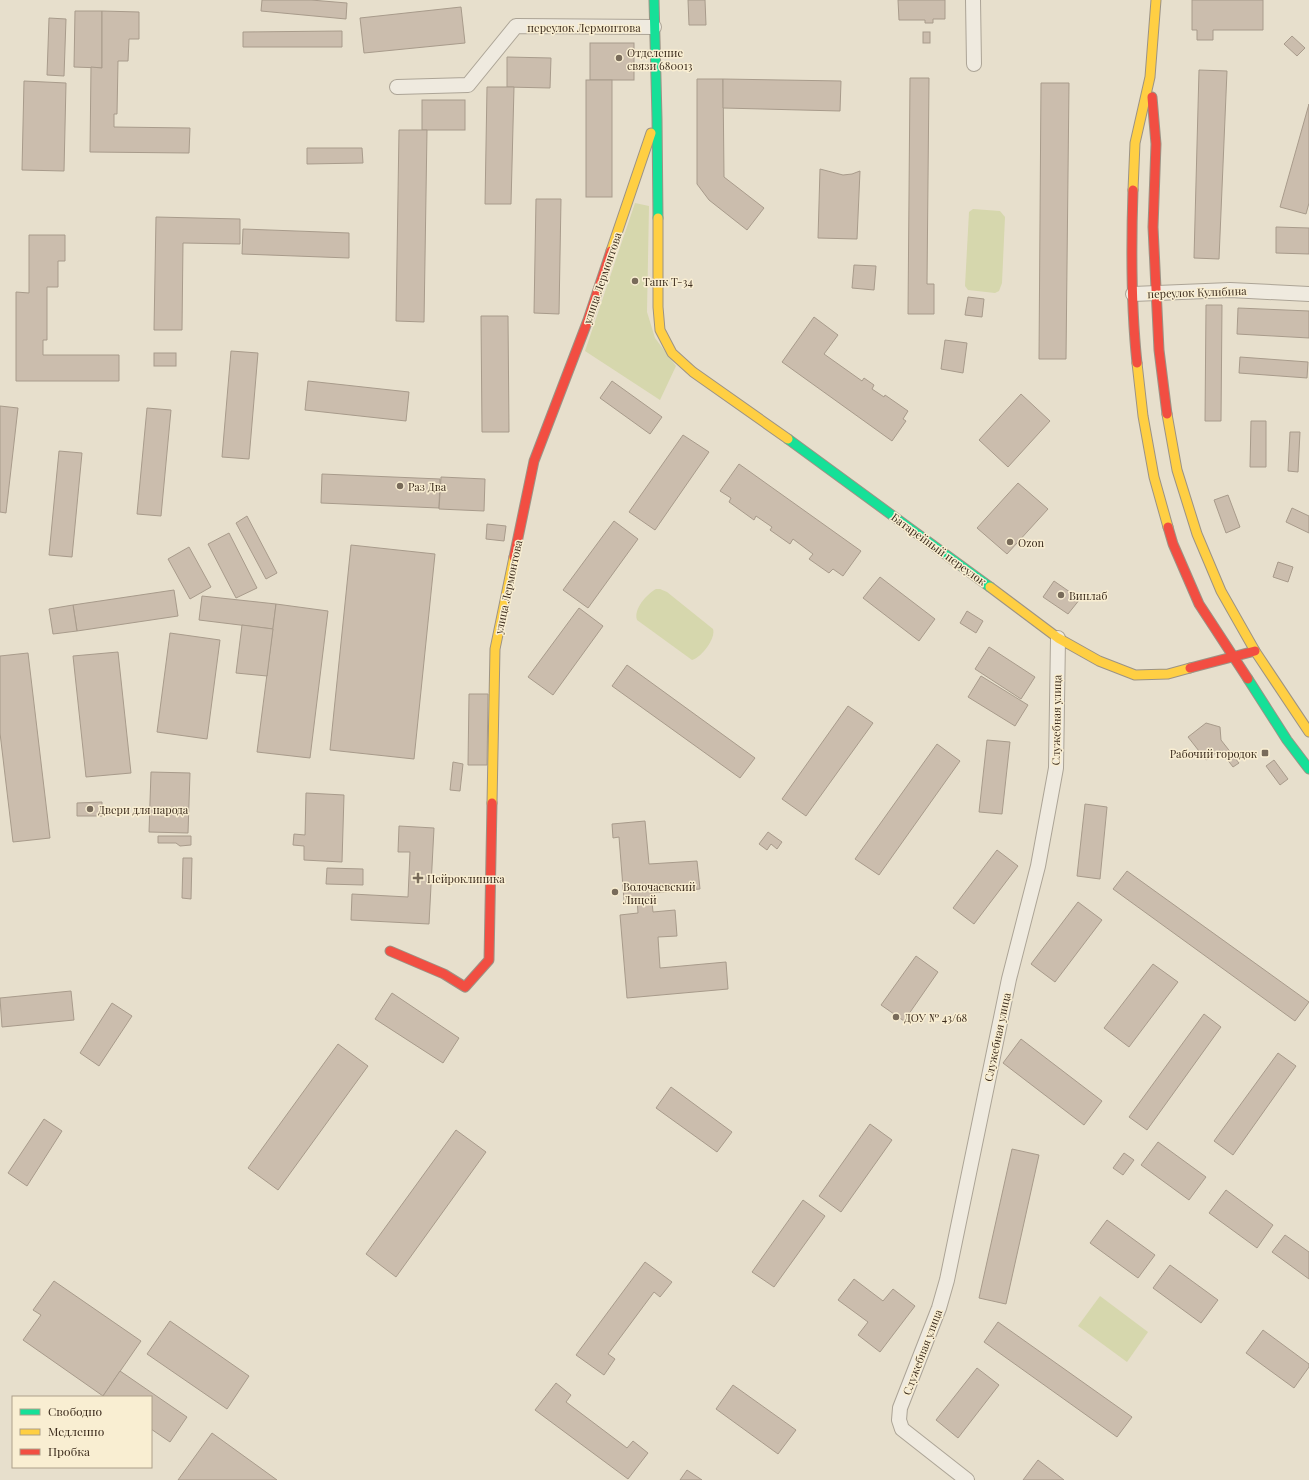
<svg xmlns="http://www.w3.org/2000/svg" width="1309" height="1480" font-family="'Playfair Display',serif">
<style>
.green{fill:#d6d7ad}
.building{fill:#cbbdad;stroke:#a89b8b}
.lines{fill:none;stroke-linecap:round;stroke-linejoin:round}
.street-casing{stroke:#aca496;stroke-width:16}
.fast-casing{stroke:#9c9385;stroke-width:11}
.slow-casing{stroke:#9c9385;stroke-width:11}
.jam-casing{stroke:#9c9385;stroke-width:11}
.street{stroke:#efeadf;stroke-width:14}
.fast{stroke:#16e098;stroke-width:9}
.slow{stroke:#ffcf43;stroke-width:9}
.jam{stroke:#f24e42;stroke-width:9}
.poi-dot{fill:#786b5a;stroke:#f9eed2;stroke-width:1.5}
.labels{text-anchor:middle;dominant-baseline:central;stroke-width:3;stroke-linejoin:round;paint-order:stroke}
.street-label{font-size:11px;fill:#3c2c1d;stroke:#f9eed2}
.poi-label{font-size:11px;fill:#3c2c1d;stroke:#f9eed2;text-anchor:start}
</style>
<rect width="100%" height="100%" fill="#e7dfcc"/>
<!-- green -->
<g class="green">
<path d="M635,203L649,206L647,312L655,338L676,366L660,400L585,351Z"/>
<path d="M973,209L1000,211L1005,217L1002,283L999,291L995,293L968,290L965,286L969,212Z"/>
<path d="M656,589H660L667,592L713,629C716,638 702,657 692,660L637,620C633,609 647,594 656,589Z"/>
<path d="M1100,1296L1148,1332L1127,1362L1078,1326Z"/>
</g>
<!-- building -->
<g class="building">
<path d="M262,0H311L347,3L346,19L261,11Z"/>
<path d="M688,0H705L706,25H689Z"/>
<path d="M898,0H945V19H933V23H925V20H899Z"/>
<path d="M1192,0H1263V30H1213V40H1197V30H1192Z"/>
<path d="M461,7L465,43L364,53L360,18Z"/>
<path d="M75,11H102V68L74,67Z"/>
<path d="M102,11L139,12V39H129L128,61H118L117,114H114V127L190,128L189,153L90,152L91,67L102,68Z"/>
<path d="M49,18L66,19L64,76L47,75Z"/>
<path d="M342,31V47H243V32Z"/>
<rect x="923" y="32" width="7" height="11"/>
<path d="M1292,36L1305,48L1297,56L1284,44Z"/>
<rect x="590" y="43" width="44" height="37"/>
<path d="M507,57L551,58L550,88L507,87Z"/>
<path d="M1199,70L1227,71L1219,259L1194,258Z"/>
<path d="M910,78H929L927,284H934V314H908Z"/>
<path d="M697,79H723L724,177L764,208L747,230L709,200L697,184Z"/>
<path d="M723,79L841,81L840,111L723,108Z"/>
<rect x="586" y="80" width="26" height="117"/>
<path d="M24,81L66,83L64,171L22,170Z"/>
<path d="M1041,83H1069L1066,359H1039Z"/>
<path d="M487,87H514L511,204H485Z"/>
<rect x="422" y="100" width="43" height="30"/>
<path d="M1309,104V203L1306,214L1280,207Z"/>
<path d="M399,130H427L424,322L396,321Z"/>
<path d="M307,148H362L363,163L307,164Z"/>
<path d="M820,169L843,175L852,174L860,171L857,239L818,238Z"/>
<path d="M536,199H561L559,314L534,313Z"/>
<path d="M156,217L240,219V244L183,243L182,330H154Z"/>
<path d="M1276,227L1309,228V254L1276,253Z"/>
<path d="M243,229L349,233V258L242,254Z"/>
<path d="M29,235H65V261H58V287H47V340H43V355H119V381H16V292L29,293Z"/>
<path d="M854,265L876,266L874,290L852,288Z"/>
<path d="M968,297L984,299L982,317L965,315Z"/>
<path d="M1206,305H1222L1221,421H1205Z"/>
<path d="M1238,308L1309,311V338L1237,334Z"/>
<path d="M481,316H508L509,432H482Z"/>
<path d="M814,317L838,335L824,354L862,381L864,378L874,385L872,389L884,397L885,395L908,411L903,419L906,421L892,441L782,362Z"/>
<path d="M945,340L967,343L963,373L941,369Z"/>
<path d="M231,351L258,353L249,459L222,457Z"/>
<rect x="154" y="353" width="22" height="13"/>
<path d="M1240,357L1308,362L1307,378L1239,373Z"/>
<path d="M308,381L409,392L406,421L305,410Z"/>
<path d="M612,381L662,417L650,434L600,398Z"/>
<path d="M1021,394L1050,421L1008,467L979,440Z"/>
<path d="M0,406L18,408L6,513L0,512Z"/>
<path d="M147,408L171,410L161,516L137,514Z"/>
<path d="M1251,421H1266V467H1250Z"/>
<path d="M1290,432H1300L1298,472L1288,471Z"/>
<path d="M683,435L709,452L655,530L629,512Z"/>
<path d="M59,451L82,453L72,557L49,555Z"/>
<path d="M739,464L861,551L843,576L833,569L829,573L809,559L813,554L793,539L790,544L770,530L772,527L756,516L754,520L729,502L731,498L720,491Z"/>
<path d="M322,474L440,479L439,508L321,503Z"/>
<path d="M441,477L485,479L484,511L439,509Z"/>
<path d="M1018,483L1048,509L1007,554L977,528Z"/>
<path d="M1228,495L1240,527L1226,533L1214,500Z"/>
<path d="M1292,508L1309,516V533L1286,522Z"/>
<path d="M247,516L277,573L266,579L236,523Z"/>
<path d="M614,521L638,539L588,608L563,590Z"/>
<path d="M487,524L506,526L504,541L486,539Z"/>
<path d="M229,533L257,588L236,598L208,544Z"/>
<path d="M351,545L435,554L414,759L330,750Z"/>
<path d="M189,547L211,587L190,599L168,559Z"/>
<path d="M1278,562L1293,567L1288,582L1273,577Z"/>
<path d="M880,577L935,619L919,641L863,598Z"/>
<path d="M1054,581L1080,599L1068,614L1043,597Z"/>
<path d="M174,590L178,616L77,631L73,605Z"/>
<path d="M202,596L276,604L273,629L199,620Z"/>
<path d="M276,604L328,611L310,758L257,752Z"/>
<path d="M73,605L77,631L53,634L49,609Z"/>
<path d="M579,608L603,626L553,695L528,677Z"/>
<path d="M967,611L983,621L976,633L960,623Z"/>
<path d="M242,625L273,629L267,676L236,673Z"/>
<path d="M170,633L220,640L207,739L157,732Z"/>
<path d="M989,647L1035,677L1021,699L975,669Z"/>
<path d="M118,652L131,773L86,777L73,656Z"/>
<path d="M28,653L50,838L13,842L0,733V656Z"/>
<path d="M627,665L755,758L740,778L612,686Z"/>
<path d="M981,676L1028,705L1015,726L968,697Z"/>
<path d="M469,694H488L487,765H468Z"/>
<path d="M848,706L873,723L806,816L782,799Z"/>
<path d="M1206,723L1220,727L1221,740L1239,763L1233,767L1220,750L1206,760L1188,737Z"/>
<path d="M987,740L1010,742L1002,814L979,812Z"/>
<path d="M937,744L960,761L879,875L855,859Z"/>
<path d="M1274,760L1288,779L1280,785L1266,766Z"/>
<path d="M453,762L463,764L460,791L450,790Z"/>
<path d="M151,772L190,773L188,833L149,832Z"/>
<path d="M306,793L344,795L342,862L304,860V846L293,845L294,834L305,835Z"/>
<path d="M102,802V816H77V803Z"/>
<path d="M1085,804L1107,807L1100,879L1077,876Z"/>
<path d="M645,821L649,864L697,861L700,889L651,893L653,912L675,910L677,936L658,937L660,968L726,962L728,989L627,998L620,915L638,913L637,899L624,900L619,837L613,838L612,824Z"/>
<path d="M399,826L434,828L429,924L351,920L352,894L408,897L410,852H398Z"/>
<path d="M768,832L782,842L777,849L771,844L767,850L759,844Z"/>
<path d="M158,836H191V845L180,846L176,843H158Z"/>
<path d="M997,850L1018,866L974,924L953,908Z"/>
<path d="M183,858H192L191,899L182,898Z"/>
<path d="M327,868L363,869V885L326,884Z"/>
<path d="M1127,871L1309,1002L1295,1021L1113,889Z"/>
<path d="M1078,902L1102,920L1055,982L1031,964Z"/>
<path d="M916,956L938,972L904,1021L881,1005Z"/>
<path d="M1153,964L1178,982L1129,1047L1104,1028Z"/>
<path d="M71,991L74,1020L2,1027L0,998Z"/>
<path d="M392,993L459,1038L443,1063L375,1019Z"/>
<path d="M112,1003L132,1016L99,1066L80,1053Z"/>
<path d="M1204,1014L1221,1027L1147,1130L1129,1117Z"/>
<path d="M1021,1039L1102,1101L1084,1125L1003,1063Z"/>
<path d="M338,1044L368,1066L278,1190L248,1168Z"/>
<path d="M1278,1053L1296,1066L1233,1155L1214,1141Z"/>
<path d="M671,1087L732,1132L717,1152L656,1108Z"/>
<path d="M44,1119L62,1131L27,1186L8,1173Z"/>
<path d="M870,1124L892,1140L841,1212L819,1196Z"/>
<path d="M456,1130L486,1152L396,1277L366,1254Z"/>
<path d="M1158,1142L1206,1177L1189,1200L1141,1165Z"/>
<path d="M1012,1149L1039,1155L1006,1304L979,1298Z"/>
<path d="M1124,1153L1134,1160L1123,1175L1113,1168Z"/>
<path d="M1226,1190L1273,1225L1257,1248L1209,1213Z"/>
<path d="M803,1200L825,1216L774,1287L752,1272Z"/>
<path d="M1107,1220L1155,1255L1138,1278L1090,1243Z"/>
<path d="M1285,1235L1309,1252V1279L1272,1252Z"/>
<path d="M645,1262L672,1282L660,1297L654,1292L608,1354L615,1359L604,1375L576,1355Z"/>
<path d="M1170,1265L1218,1300L1201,1323L1153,1288Z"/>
<path d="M854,1279L883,1301L893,1289L915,1306L880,1352L858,1335L868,1322L838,1300Z"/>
<path d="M54,1281L141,1341L103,1396L23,1340L41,1315L33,1310Z"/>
<path d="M170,1321L249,1376L227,1409L147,1354Z"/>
<path d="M998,1322L1132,1417L1117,1437L984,1342Z"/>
<path d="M1263,1330L1309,1364V1367L1294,1388L1246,1353Z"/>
<path d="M977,1368L999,1385L958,1438L936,1420Z"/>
<path d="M120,1371L187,1417L170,1442L151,1429V1397H105L103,1396Z"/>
<path d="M556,1383L571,1395L566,1402L627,1448L633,1441L648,1453L628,1479L535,1410Z"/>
<path d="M733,1385L796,1430L778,1454L716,1409Z"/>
<path d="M212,1433L277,1480H178Z"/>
<path d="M1038,1460L1064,1480H1023Z"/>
<path d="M687,1470L702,1480H680Z"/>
</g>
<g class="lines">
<!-- street casing -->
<g class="street-casing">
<g id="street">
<path d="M973,0L974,64"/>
<path d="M397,87L468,85L516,26L654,27"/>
<path d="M1133,294L1230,290L1309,294"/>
<path d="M967,1480L902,1429L899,1420L900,1408L939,1308L947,1280L1009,979L1038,866L1056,768L1058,638"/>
</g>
</g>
<!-- fast casing -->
<g class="fast-casing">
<g id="fast">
<path d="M654,0L657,118L658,218"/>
<path d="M788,439L990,587"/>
<path d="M1248,679L1287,740L1309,769"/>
</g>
</g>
<!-- slow casing -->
<g class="slow-casing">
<g id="slow">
<path d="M1133,190L1135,143L1150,77L1156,0"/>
<path d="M658,218V307L660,330L672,353L693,372L788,439"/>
<path d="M611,251L651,133"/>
<path d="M1137,363L1143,416L1154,477L1168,527"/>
<path d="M1167,414L1177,470L1197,534L1221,591L1255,651L1309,732"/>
<path d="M990,587L1058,638L1099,661L1135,675L1168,674L1190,668"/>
<path d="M492,803L495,649L514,557"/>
</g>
</g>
<!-- jam casing -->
<g class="jam-casing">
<g id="jam">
<path d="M1152,97L1156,144L1153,227L1159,350L1167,414"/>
<path d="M1133,190C1131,248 1131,306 1137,363"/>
<path d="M1168,527L1173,544L1199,604L1248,679"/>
<path d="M514,557L534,461L588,320L611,251"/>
<path d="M1190,668L1255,651"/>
<path d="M390,951L444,974L465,987L489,960L492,803"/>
</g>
</g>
<!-- street -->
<use href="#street" class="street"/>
<!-- fast -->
<use href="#fast" class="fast"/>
<!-- slow -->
<use href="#slow" class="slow"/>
<!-- jam -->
<use href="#jam" class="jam"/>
</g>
<!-- markers -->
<g class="poi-dot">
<circle cx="619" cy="58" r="4"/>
<circle cx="635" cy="281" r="4"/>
<circle cx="400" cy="486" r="4"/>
<circle cx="1010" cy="542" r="4"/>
<circle cx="1061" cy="595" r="4"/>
<rect x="1261" y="749" width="8" height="8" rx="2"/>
<circle cx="90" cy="809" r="4"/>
<path d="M416 872h4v4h4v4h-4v4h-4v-4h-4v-4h4z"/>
<circle cx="615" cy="892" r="4"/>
<circle cx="896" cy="1017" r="4"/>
</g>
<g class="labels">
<!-- street labels -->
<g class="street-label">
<text x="584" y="27">переулок Лермонтова</text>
<text transform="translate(602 278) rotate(-71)">улица Лермонтова</text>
<text transform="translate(1197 292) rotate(-2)">переулок Кулибина</text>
<text transform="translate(939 549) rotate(36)">Батарейный переулок</text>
<text transform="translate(508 587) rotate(-78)">улица Лермонтова</text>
<text transform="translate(1056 720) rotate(-89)">Служебная улица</text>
<text transform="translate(997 1037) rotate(-78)">Служебная улица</text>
<text transform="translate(922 1352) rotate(-69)">Служебная улица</text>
</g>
<!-- poi labels -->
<g class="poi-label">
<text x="627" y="52">Отделение<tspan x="627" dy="13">связи 680013</tspan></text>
<text x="643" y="281">Танк Т-34</text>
<text x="408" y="486">Раз Два</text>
<text x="1018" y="542">Ozon</text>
<text x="1069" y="595">Винлаб</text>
<text x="1257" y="753" text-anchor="end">Рабочий городок</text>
<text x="98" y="809">Двери для народа</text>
<text x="427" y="878">Нейроклиника</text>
<text x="623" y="886">Волочаевский<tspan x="623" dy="13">Лицей</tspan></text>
<text x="904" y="1017">ДОУ № 43/68</text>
</g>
</g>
<!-- legend -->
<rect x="12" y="1396" width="140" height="72" fill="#f9eed2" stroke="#ada08a"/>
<rect x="20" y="1409" width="20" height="6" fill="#16e098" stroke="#ada08a"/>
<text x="48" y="1416" font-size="12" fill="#3c2c1d">Свободно</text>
<rect x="20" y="1429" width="20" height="6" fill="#ffcf43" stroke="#ada08a"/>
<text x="48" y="1436" font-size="12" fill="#3c2c1d">Медленно</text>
<rect x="20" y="1449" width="20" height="6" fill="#f24e42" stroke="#ada08a"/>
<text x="48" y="1456" font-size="12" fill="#3c2c1d">Пробка</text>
</svg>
